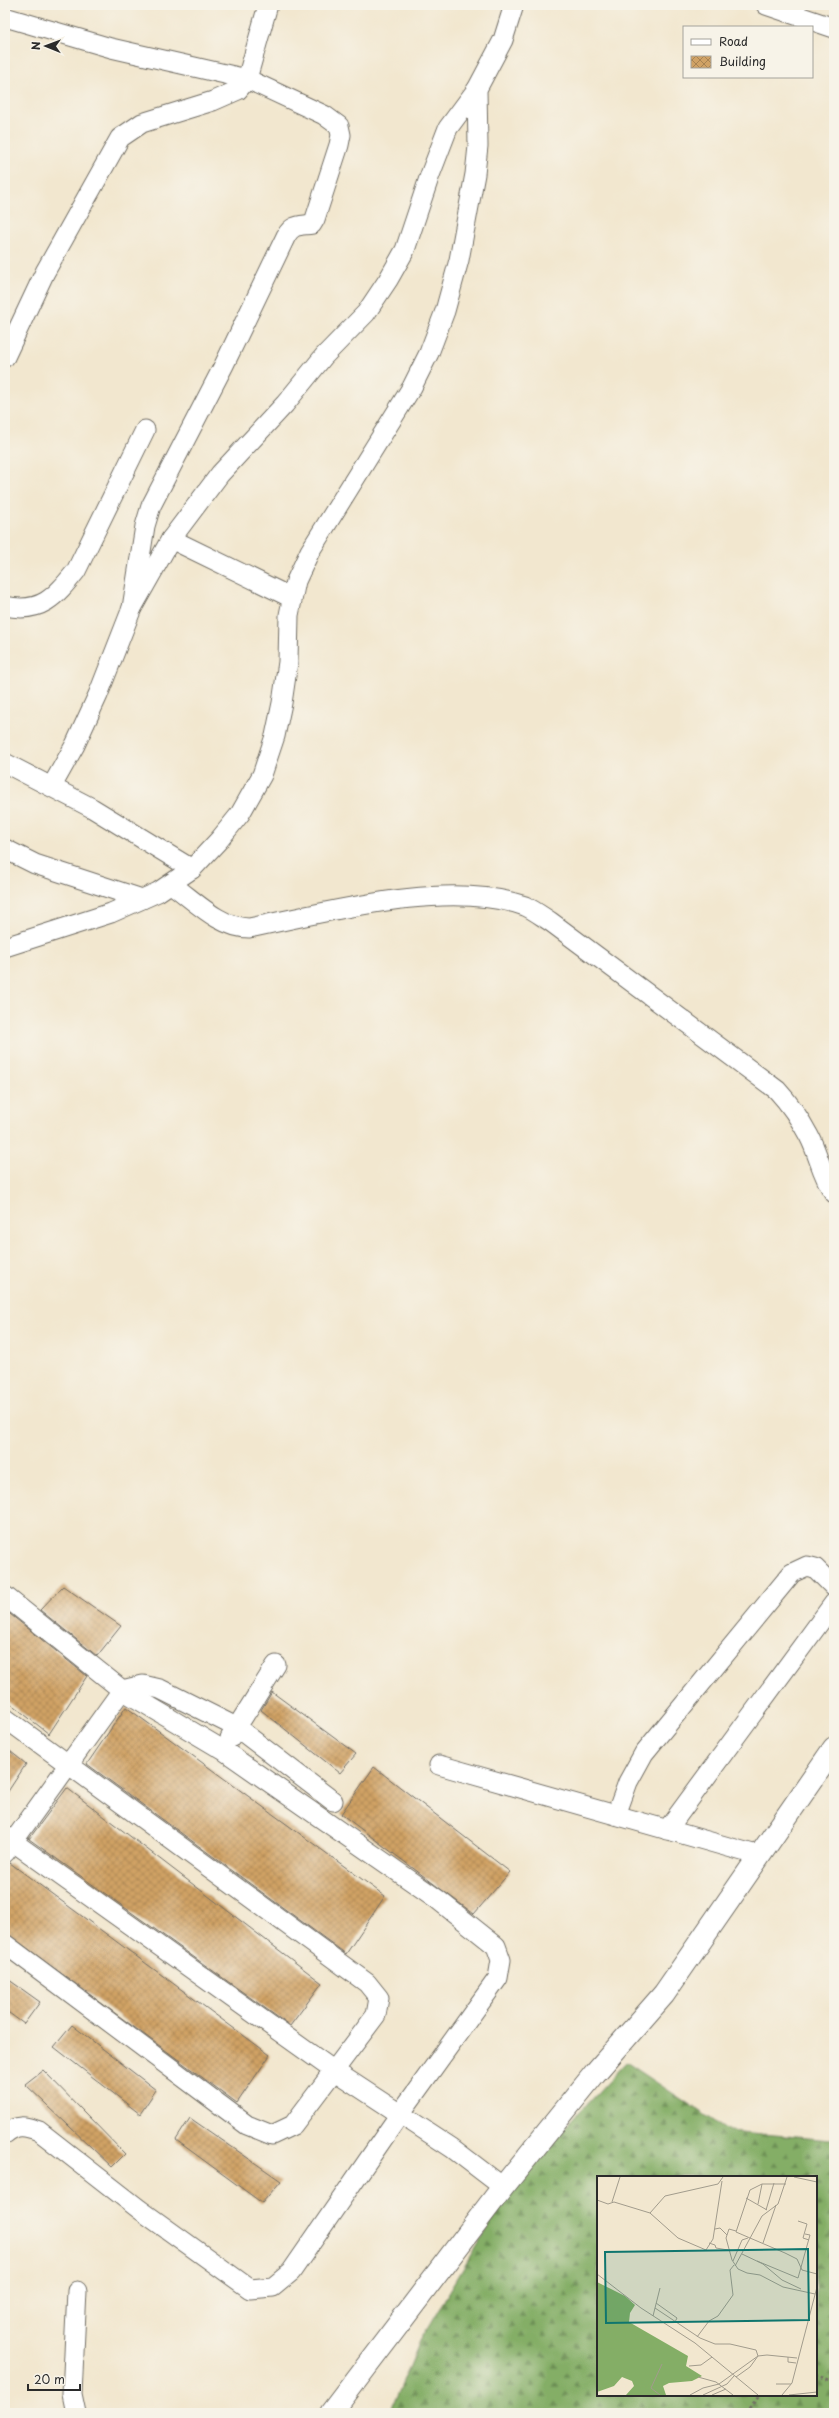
<svg xmlns="http://www.w3.org/2000/svg" width="839" height="2418" font-family="'Playpen Sans',sans-serif">
<style>
.forest{fill:url(#forest-firs);stroke:#586c48;fill-rule:evenodd}
.building{fill:url(#building-cross-hatch)}
.lines{fill:none;stroke-linecap:round;stroke-linejoin:round}
.minor-casing{stroke:#716d64;stroke-width:21}
.major-casing{stroke:#716d64;stroke-width:24}
.path{stroke:#716d64;stroke-width:2.5;stroke-dasharray:3 3;stroke-linecap:butt}
.minor{stroke:#fff;stroke-width:19}
.major{stroke:#fff;stroke-width:22}
.inset-road{fill:none;stroke:#a29c8d;stroke-width:1}
.view{fill:#0f766e;fill-opacity:0.15;stroke:#0f766e;stroke-width:2}
.inset-edge{fill:none;stroke:#2b2b2b;stroke-width:2}
</style>
<defs>
<pattern id="forest-firs" width="22" height="20" patternUnits="userSpaceOnUse"><rect width="22" height="20" fill="#84ae66"/><path d="M5 1l3.5 6h-7zM16 11l3.5 6h-7z" fill="#6c8e54"/></pattern>
<pattern id="building-cross-hatch" width="8" height="8" patternUnits="userSpaceOnUse"><rect width="8" height="8" fill="#d0a265"/><path d="M0 0l8 8M0 8l8-8" fill="none" stroke="#a98453"/></pattern>
</defs>
<rect width="100%" height="100%" fill="#f7f3e8"/>
<filter id="ink" filterUnits="userSpaceOnUse"><feTurbulence type="fractalNoise" baseFrequency=".025" numOctaves="2"/><feDisplacementMap in="SourceGraphic" scale="8" xChannelSelector="R" yChannelSelector="G"/><feConvolveMatrix kernelMatrix="1 2 1 2 8 2 1 2 1" color-interpolation-filters="sRGB"/></filter>
<filter id="wash" filterUnits="userSpaceOnUse"><feTurbulence type="fractalNoise" baseFrequency=".012" numOctaves="4" result="noise"/><feDisplacementMap in="SourceGraphic" scale="16" xChannelSelector="R" yChannelSelector="G"/><feGaussianBlur stdDeviation="0.9" result="paint"/><feColorMatrix in="noise" values="0 0 0 0 0 0 0 0 0 0 0 0 0 0 0 0 0 1.4 0 .05"/><feComposite in="paint" operator="in"/></filter>
<g filter="url(#wash)">
<rect width="100%" height="100%" fill="#f2e7cf"/>
<!-- forest -->
<path class="forest" d="M626,2062L729,2131L831,2140L834,2136V2413H390L420,2341L516,2180ZM598,2177H816V2395H598Z"/>
<g id="blocks">
<!-- building -->
<g class="building">
<path d="M63,1586L121,1626L97,1656L40,1610Z"/>
<path d="M5,1610L87,1676L49,1734L5,1699Z"/>
<path d="M272,1692L356,1754L340,1773L261,1710Z"/>
<path d="M126,1707L385,1896L346,1954L87,1764Z"/>
<path d="M5,1747L26,1764L5,1796Z"/>
<path d="M374,1767L510,1872L474,1914L341,1814Z"/>
<path d="M67,1788L322,1983L290,2026L29,1839Z"/>
<path d="M10,1863L270,2055L237,2103L5,1932V1864Z"/>
<path d="M5,1977L40,2002L24,2024L5,2010Z"/>
<path d="M72,2025L156,2090L140,2114L54,2047Z"/>
<path d="M43,2070L125,2154L112,2167L25,2084Z"/>
<path d="M190,2118L281,2181L262,2203L176,2140Z"/>
</g>
</g>
</g>
<g filter="url(#ink)">
<use href="#blocks" fill-opacity="0" stroke="#716d64" stroke-width="1"/>
<g class="lines">
<!-- minor casing -->
<g class="minor-casing">
<g id="minor">
<path d="M766,5L834,28"/>
<path d="M5,17L111,48L247,79L324,115L339,126L341,135L339,145L315,219L312,224C299,226 293,224 286,236L224,365L151,506L145,526L132,608"/>
<path d="M5,357L45,272L120,138L142,123L213,101L238,90L247,79L268,5"/>
<path d="M171,539L292,598"/>
<path d="M5,606C41,614 55,597 76,571L145,430"/>
<path d="M5,763L92,808L192,869"/>
<path d="M52,786L75,745L98,695L132,608L171,539L220,474L285,404L324,356L366,313L388,280L405,250L430,175L448,128L477,89"/>
<path d="M5,849L35,864L142,899"/>
<path d="M171,884C194,900 220,928 249,928C328,912 447,879 525,906C534,910 543,917 551,922L777,1090C790,1104 800,1119 809,1136C819,1155 821,1174 834,1193"/>
<path d="M5,947L111,913L158,892L192,869L219,840L240,814L262,775L275,736L282,703L288,662L289,615L296,581L310,551L412,387L429,353L445,311L459,260L475,174L478,146L477,89L503,40L514,5"/>
<path d="M5,1596L122,1690L223,1750L437,1899L496,1946L501,1960L498,1978L400,2114L291,2272L273,2287L250,2289L139,2209L39,2131C25,2126 17,2124 5,2134"/>
<path d="M5,1718L367,1983L379,1998L376,2015L293,2125L272,2135L247,2125L5,1944"/>
<path d="M230,1738L276,1665"/>
<path d="M439,1765L760,1856"/>
<path d="M616,1815L628,1782L644,1753L792,1573L807,1566L815,1568L834,1587"/>
<path d="M667,1830L834,1603"/>
<path d="M5,1836L333,2070L452,2148L503,2187"/>
<path d="M5,1853L122,1690L143,1685L160,1689L236,1727L333,1801"/>
<path d="M76,2413L72,2394L77,2291"/>
</g>
</g>
<!-- major casing -->
<g class="major-casing">
<path id="major" d="M331,2413L503,2187L595,2073L664,1994L834,1748"/>
</g>
<!-- path -->
<g class="path">
<path d="M816,2374L834,2380"/>
<path d="M745,2413L760,2395"/>
</g>
<!-- minor -->
<use href="#minor" class="minor"/>
<!-- major -->
<use href="#major" class="major"/>
</g>
</g>
<!-- overview -->
<g transform="translate(597 2176)">
<rect width="220" height="220" fill="#f2e7cf"/>
<path d="M0,106L28,120L38,129L33,137L32,146L91,180L89,190L105,200L95,205L72,207L66,210L69,219H29L37,210L35,205L25,201L17,210L0,216Z" fill="#84ae66"/>
<path class="inset-road" d="M197,1L220,6M189,8H165L153,14L139,56L188,77L200,83L205,94L220,98M149,22L170,34M0,24L11,28L17,26L53,37L68,20L121,8L126,1M15,26L23,1M161,28L165,8M169,34L177,7M53,37L81,62L109,74L116,63L125,5M201,45L210,48L206,62L212,64M118,53L123,52L130,59M139,55L132,53L129,62L135,84L141,93L150,97L163,99L186,111L218,118M112,67L118,69L119,72L131,74M166,67L179,29M145,78L166,88L185,104L204,113M136,85L145,64L151,62M160,85L201,102L213,59L208,58M138,90L165,40L181,28L190,1M0,98L44,132L98,167L161,219M59,127L80,142L78,146M58,132L103,162L118,168H133L159,174L161,180M56,140L63,112M100,161L112,145L121,140L136,119L133,94L137,89M191,181V186L199,187M92,190L104,189L115,181M101,201L119,206L136,219M139,201L153,191L161,180L170,179L200,182M179,208H194M63,219L54,212L65,188M93,219L106,212L122,208L161,180M106,219L130,208L137,200M115,219L129,213M185,219L195,207L220,111M192,219L220,216"/>
<path class="view" d="M211,73L212,144L9,147L8,76Z"/>
<rect width="220" height="220" class="inset-edge"/>
</g>
<!-- margin -->
<rect width="839" height="2418" fill="none" stroke="#f7f3e8" stroke-width="20"/>
<!-- legend -->
<rect x="683" y="26" width="130" height="52" fill="#f7f3e8" stroke="#a5a39c"/>
<rect x="691" y="39" width="20" height="6" fill="#ffffff" stroke="#a5a39c"/>
<text x="719" y="46" font-size="12" fill="#2b2b2b">Road</text>
<rect x="691" y="56" width="20" height="12" fill="url(#building-cross-hatch)" stroke="#a5a39c"/>
<text x="719" y="66" font-size="12" fill="#2b2b2b">Building</text>
<!-- north arrow -->
<g transform="translate(46 46) rotate(271)" stroke="#f7f3e8" stroke-width="3" paint-order="stroke">
<path d="M0-3L7 15L0 10L-7 15Z" fill="#2b2b2b"/>
<text y="-6" font-size="11" font-weight="bold" text-anchor="middle" fill="#2b2b2b">N</text>
</g>
<!-- scale -->
<path d="M28 2384v6h52v-6" fill="none" stroke="#2b2b2b" stroke-width="2"/>
<text x="34" y="2384" font-size="12" fill="#2b2b2b" stroke="#f7f3e8" stroke-width="3" paint-order="stroke">20 m</text>
</svg>
